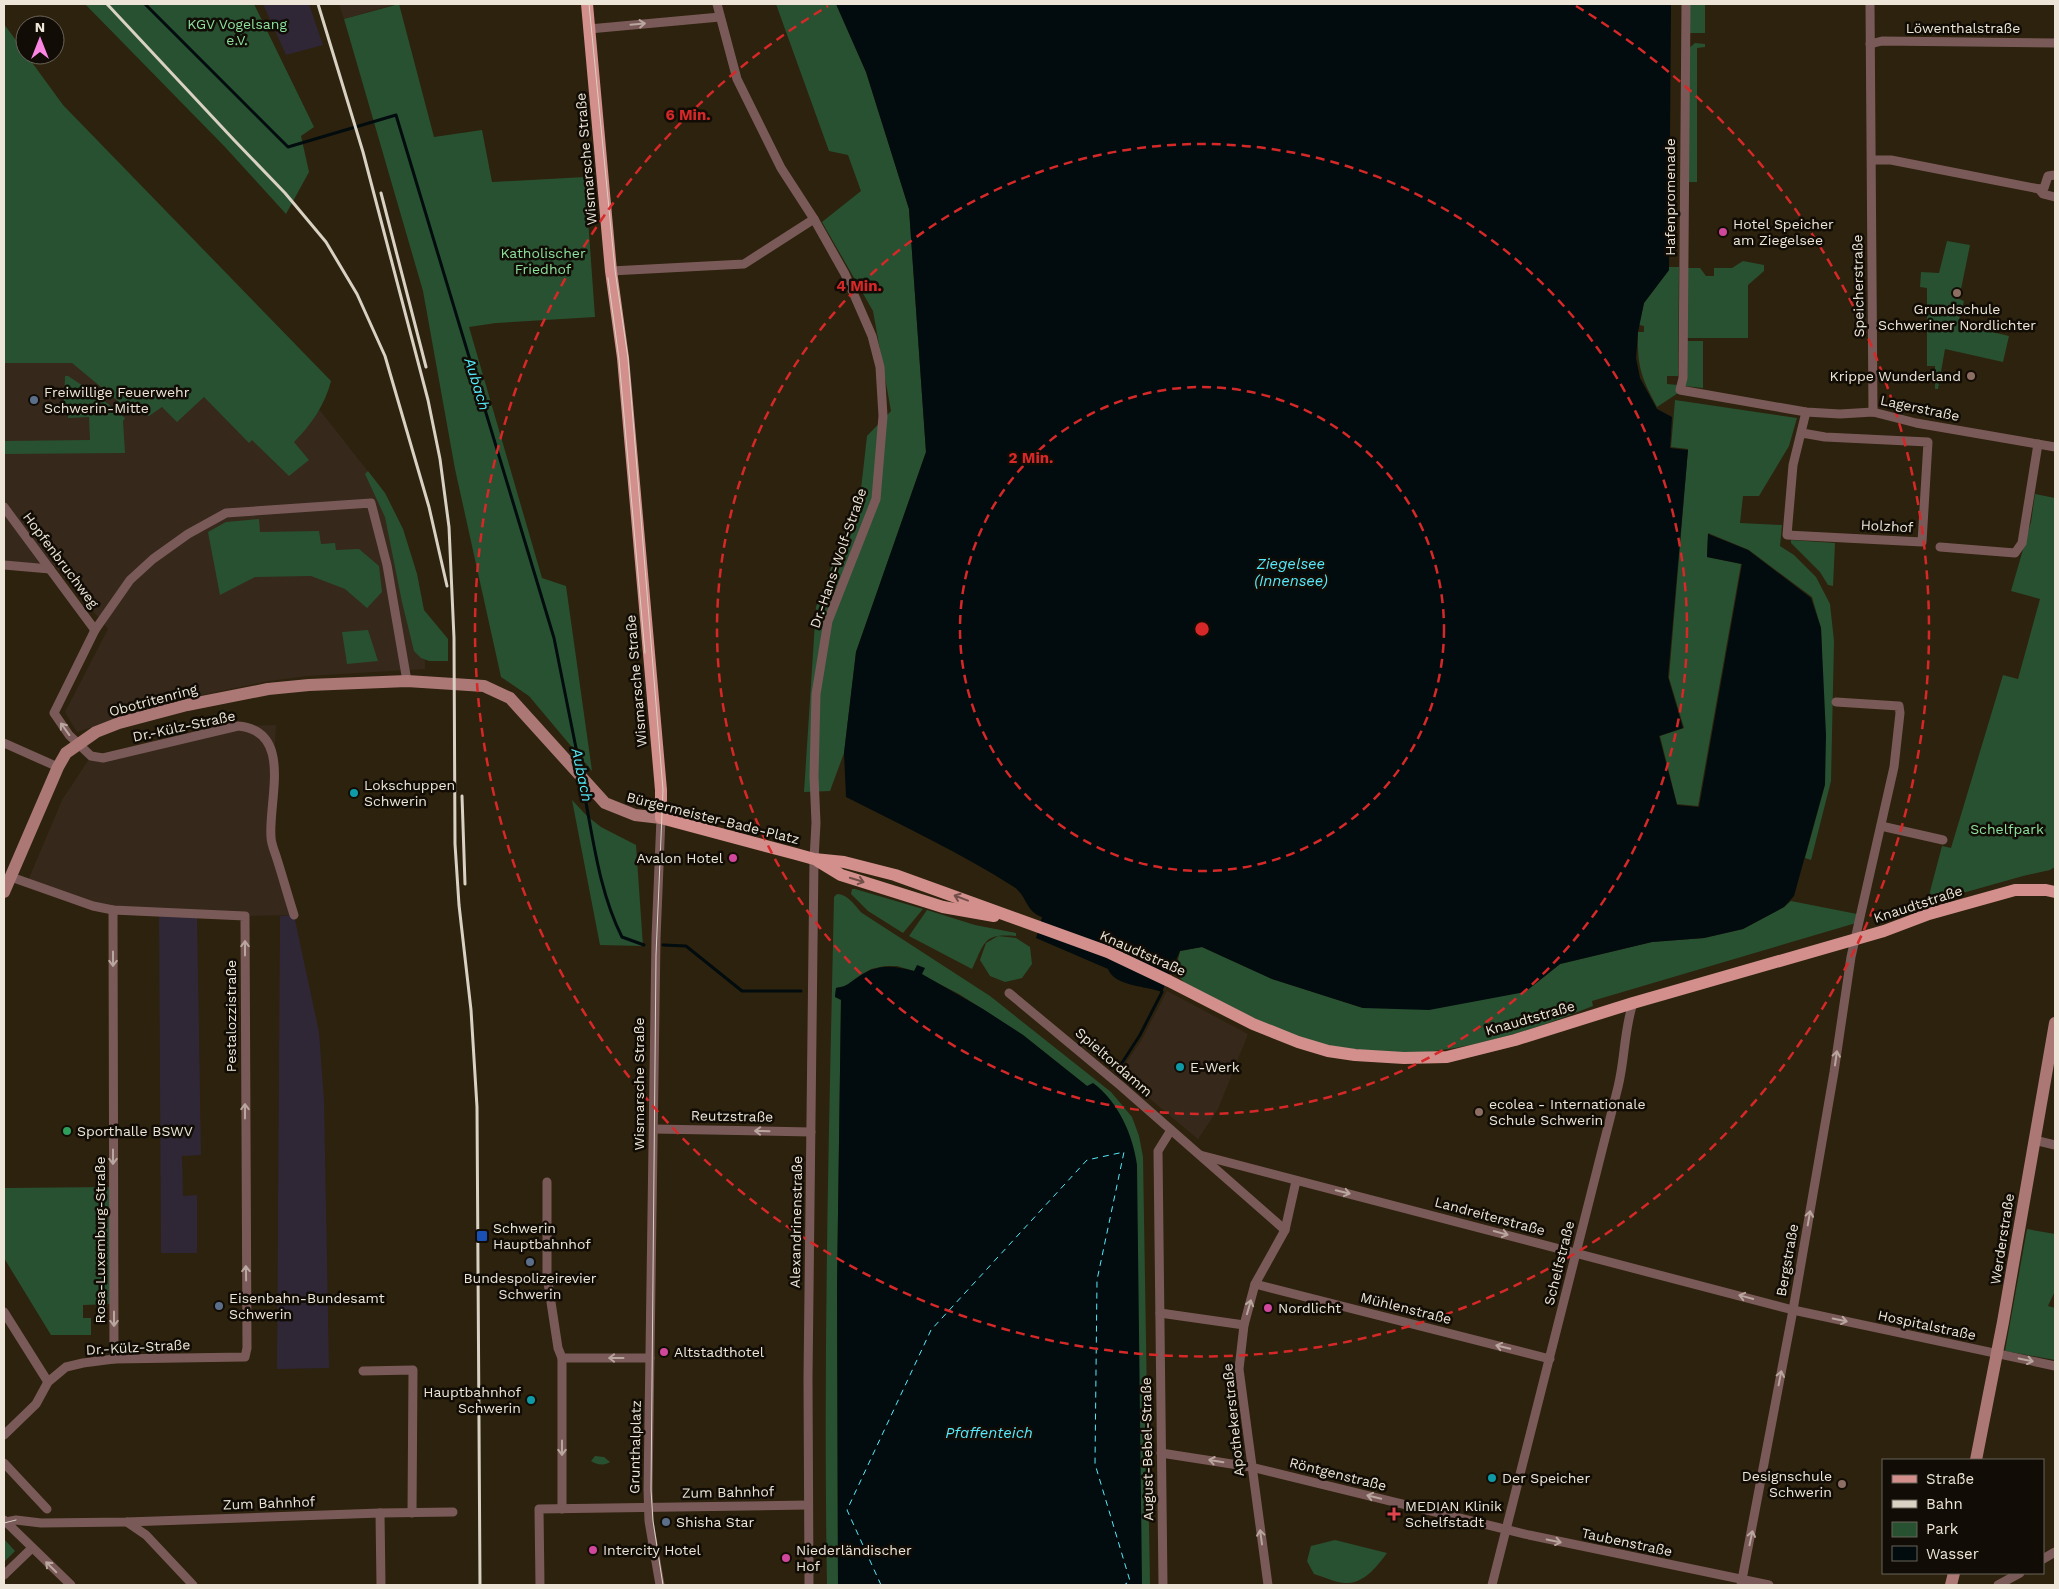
<svg xmlns="http://www.w3.org/2000/svg" width="2059" height="1589" font-family="'Work Sans',sans-serif">
<style>
.commercial{fill:#36281b}
.industrial{fill:#2f2736}
.green{fill:#285131}
.water{fill:#020c0e}
.lines{fill:none;stroke-linecap:round;stroke-linejoin:round}
.stream{stroke:#020c0e;stroke-width:3}
.ferry{stroke:#55eafb;stroke-width:1;stroke-dasharray:6 5;stroke-linecap:butt}
.street{stroke:#7a5a58;stroke-width:9}
.secondary{stroke:#ac7876;stroke-width:12}
.primary{stroke:#d28f8c;stroke-width:12}
.tram{stroke:#d9d1c3;stroke-width:1}
.rail{stroke:#d9d1c3;stroke-width:3}
.oneway{stroke:#b9a69e}
.oneway2{stroke:#724e48}
.ring{fill:none;stroke:#d62828;stroke-width:2.5;stroke-dasharray:9 6}
.hotel-dot{fill:#d1479c;stroke:#110c05;stroke-width:2}
.education-dot{fill:#8d6e63;stroke:#110c05;stroke-width:2}
.service-dot{fill:#5c6f8a;stroke:#110c05;stroke-width:2}
.culture-dot{fill:#0f9aa8;stroke:#110c05;stroke-width:2}
.leisure-dot{fill:#2e9e5b;stroke:#110c05;stroke-width:2}
.transit-dot{fill:#1a4fb4;stroke:#110c05;stroke-width:2}
.health-dot{fill:#e0444e;stroke:#110c05;stroke-width:2}
.labels{text-anchor:middle;dominant-baseline:central;stroke-width:5;stroke-linejoin:round;paint-order:stroke}
.park-label{font-size:14px;fill:#8ce19d;stroke:#110c05}
.street-label{font-size:14px;fill:#ece5d8;stroke:#110c05}
.poi-label{font-size:14px;fill:#ece5d8;stroke:#110c05;text-anchor:start}
.water-label{font-size:15px;font-style:italic;fill:#55eafb;stroke:#110c05}
.centre{fill:#d62828;stroke:#110c05;stroke-width:2.5}
.ring-label{font-size:15px;text-anchor:middle;font-weight:bold;fill:#d62828;stroke:#110c05;stroke-width:5;stroke-linejoin:round;paint-order:stroke}
</style>
<rect width="100%" height="100%" fill="#2d220d"/>
<!-- commercial -->
<g class="commercial">
<path d="M339,4H396L344,19Z"/>
<path d="M231,317L311,399L385,493L403,529L417,574L424,610L425,669L308,676L269,681L178,700L77,732L65,712L108,629L54,565L4,561V354Z"/>
<path d="M276,725L270,838L294,915L245,916L113,910L27,883L62,800L91,756L238,726Z"/>
<path d="M1167,991L1248,1034L1218,1109L1198,1139L1119,1073L1141,1041Z"/>
</g>
<!-- industrial -->
<g class="industrial">
<path d="M263,4H309L323,45L286,55Z"/>
<path d="M159,912L197,914L201,1155L182,1156L183,1196L197,1195V1253H161Z"/>
<path d="M294,915L319,1032L324,1100L329,1368L277,1369L280,916Z"/>
</g>
<!-- green -->
<g class="green">
<path d="M85,4H254L314,127L301,136L309,172L286,214L225,147Z"/>
<path d="M399,4L434,137L482,130L492,182L585,177L595,317L496,323L469,327L542,578L566,586L592,771L529,696L501,677L455,469L423,291L344,19Z"/>
<path d="M776,4H836L866,72L909,209L926,452L856,652L844,753L830,791L804,792L816,607L861,489L867,436L891,411L873,311L822,222L861,191L848,155L829,151Z"/>
<rect x="1689" y="4" width="16" height="29"/>
<path d="M4,24L63,105L331,381C325,405 311,425 294,442L309,460L289,476L252,440L249,443L204,397L177,422L162,407L149,416L134,406L130,411L72,363H4Z"/>
<path d="M1695,43L1705,44V47L1697,48V182H1687L1688,49Z"/>
<path d="M1947,241L1970,245L1959,299L1964,301L1958,324L2009,336L2003,362L1945,349L1938,389H1935V366H1927V288L1920,287L1921,272L1939,273Z"/>
<path d="M1743,261L1764,265V271L1748,285V338H1685L1686,268H1700L1706,276H1714V268H1732Z"/>
<path d="M1669,267H1679L1678,376H1667V384L1678,385V393L1657,407C1641,377 1637,366 1638,332H1644V326L1639,325L1644,303L1669,270Z"/>
<path d="M1686,341H1703V388L1685,386Z"/>
<path d="M65,376H68L97,395L125,418L123,421L125,453L4,454V441L90,440L89,417L68,418V406L64,405Z"/>
<path d="M1675,400L1797,418L1789,446L1759,496H1743L1740,523L1782,525L1780,546L1794,555L1816,577L1830,604L1834,641L1831,781L1811,860L1805,858L1825,785L1821,628L1812,597L1749,550L1708,533L1707,557L1741,564L1698,806L1677,804L1660,736L1684,728L1669,678L1688,449L1671,447Z"/>
<path d="M368,471L385,493L403,529L417,574L424,610L448,639V661H429L421,658L414,651L402,602L385,517L365,474Z"/>
<path d="M2035,494L2055,498V867L2050,870L2023,876L1927,903L1942,846L1951,848L2003,675L2018,679L2040,599L2011,591L2031,522Z"/>
<path d="M259,519L260,532L319,531L321,544L335,543L336,550L359,549L379,566L382,592L367,608L345,589L311,576L255,577L220,595L208,532L226,522Z"/>
<path d="M1791,540L1835,543L1833,586L1828,585L1820,572L1791,543Z"/>
<path d="M368,630L378,661L347,664L342,632Z"/>
<path d="M572,800L587,816L601,827L636,845L643,946L600,945Z"/>
<path d="M852,889H855L923,909L903,933L868,911L851,894Z"/>
<path d="M837,894C848,894 855,906 862,913L990,996L1111,1092L1132,1117L1139,1136L1143,1157L1150,1585H1142L1087,1086L1023,1035L959,994L914,971L897,966H885L871,969L856,978L848,986L836,988L835,997L841,999L837,1287L838,1585H827C823,1356 829,1126 834,897Z"/>
<path d="M1791,901L1857,914L1856,923L1592,1001L1593,1006C1536,1029 1475,1049 1414,1053C1400,1054 1386,1052 1372,1051C1348,1049 1323,1046 1301,1038C1261,1024 1223,1002 1185,983L1175,973L1180,951L1202,947L1272,979L1363,1008L1525,992L1560,964L1652,942L1704,938L1743,929L1784,907Z"/>
<path d="M927,910L975,925L1016,933V936C983,933 985,942 972,969L909,936Z"/>
<path d="M998,936L1016,938L1030,947L1032,964L1022,978L1005,982L990,976L980,960L986,943Z"/>
<path d="M113,1187L114,1304L83,1305V1318H91V1335H51L4,1258V1188Z"/>
<path d="M2027,1229L2055,1234V1291L2048,1306L2055,1308V1360L2005,1351Z"/>
<path d="M595,1456L604,1457L610,1462C603,1466 597,1465 591,1461Z"/>
<path d="M4,1539L15,1551L4,1562Z"/>
<path d="M1335,1540L1387,1553C1378,1565 1366,1582 1348,1583C1338,1584 1324,1577 1314,1574L1307,1561L1311,1546Z"/>
</g>
<!-- water -->
<g class="water">
<path d="M836,4H1671L1669,270L1644,303L1638,332L1636,358L1640,378L1657,409L1672,417L1670,448L1688,450L1668,677L1683,728L1659,736L1677,805L1699,807L1742,564L1707,557L1708,534L1748,550L1811,598L1821,628L1826,735L1825,784L1794,896L1784,907L1743,929L1704,938L1652,942L1560,964L1525,992L1429,1010L1363,1008L1272,979L1202,947L1180,951L1162,992C1146,986 1114,986 1108,969L1036,938L1042,917C1025,911 1027,895 1014,887C961,853 903,826 846,797L844,753L856,652L926,452L909,209L866,72Z"/>
<path d="M917,965L925,968L922,974L983,1009L1023,1035L1087,1086L1093,1083C1118,1101 1133,1135 1137,1165L1142,1585H838L837,1287L841,1000L835,997L836,988C848,986 847,984 857,978C876,964 892,965 914,971Z"/>
</g>
<g class="lines">
<!-- stream -->
<g class="stream">
<path d="M145,4L288,147L396,115L554,638L580,768"/>
<path d="M583,787C593,837 599,892 622,937L644,945"/>
<path d="M663,945L686,946L742,991H801"/>
<path d="M1118,1069L1140,1035L1162,992"/>
</g>
<!-- ferry -->
<path class="ferry" d="M881,1585L847,1510L931,1330L1087,1160L1124,1152L1097,1280L1095,1464L1130,1581L1124,1585"/>
<!-- street -->
<g class="street">
<path d="M717,4L737,79L781,168L814,219L845,274L872,336L880,367L883,416L876,499L828,621L816,694L814,776L816,823L814,859L808,1378L809,1585"/>
<path d="M1686,4L1683,378L1680,390L1806,412L1840,414L1873,412L1916,423L2055,447"/>
<path d="M1870,4L1873,412"/>
<path d="M589,29L720,17"/>
<path d="M1870,44L1882,41L2055,43"/>
<path d="M1872,160H1891L2039,189L2043,194L2055,197"/>
<path d="M2039,189L2044,188L2048,176L2055,175"/>
<path d="M611,271L744,264L814,219"/>
<path d="M1802,433L1825,437L1928,442L1922,542L1787,535L1793,465L1806,412"/>
<path d="M4,507L95,630"/>
<path d="M1940,547L2015,553L2022,543L2038,444"/>
<path d="M4,565L50,569"/>
<path d="M4,743L58,767"/>
<path d="M1881,826L1943,840"/>
<path d="M113,910L114,1359"/>
<path d="M294,915C288,896 283,878 277,859C275,852 271,844 271,837C268,801 294,731 238,726L103,758L91,756L69,735L54,713L95,630L130,580L153,559L188,534L226,513L371,503L387,565L407,681"/>
<path d="M1009,993L1121,1086L1285,1230"/>
<path d="M654,1129L811,1132"/>
<path d="M2034,1140L2055,1145"/>
<path d="M1200,1155L1793,1310L2055,1366"/>
<path d="M547,1182V1276L558,1348L562,1358"/>
<path d="M1255,1284L1550,1359"/>
<path d="M4,1312L48,1382"/>
<path d="M1160,1313L1244,1325"/>
<path d="M363,1371L413,1370L412,1513"/>
<path d="M4,1435L36,1404L48,1382L66,1367L83,1363L114,1359L245,1357L247,1348L245,916L113,910L93,906L11,877"/>
<path d="M1161,1453L1251,1467L1529,1535L1769,1585"/>
<path d="M4,1463L47,1509"/>
<path d="M562,1509V1358H650"/>
<path d="M380,1513L381,1585"/>
<path d="M4,1520L71,1585"/>
<path d="M6,1522L16,1520L41,1523L127,1522L380,1513L453,1512"/>
<path d="M127,1522L146,1535L193,1585"/>
<path d="M2043,1559L2055,1552"/>
<path d="M4,1575L32,1548"/>
<path d="M540,1585L539,1509L808,1505"/>
<path d="M660,1585L649,1521L648,1490L656,938L661,818"/>
<path d="M1163,1585L1158,1151L1171,1130"/>
<path d="M1268,1585L1239,1369L1244,1325L1255,1284L1285,1230L1296,1181"/>
<path d="M1492,1585L1618,1087C1625,1059 1624,1030 1633,1003"/>
<path d="M1741,1585L1793,1310L1834,1072L1851,957L1894,767L1900,713L1899,706L1836,702"/>
<path d="M1998,1585L2020,1573"/>
</g>
<!-- secondary -->
<g class="secondary">
<path d="M4,892L58,767L66,753L96,732L119,723L187,705L268,689L309,685L407,681L484,686L510,698L605,803L635,815L661,818"/>
<path d="M1976,1460L2003,1322L2055,1023"/>
<path d="M1951,1585L1954,1573"/>
</g>
<!-- primary -->
<g class="primary">
<path d="M587,4L611,271L623,358L661,790V818L796,854L814,859L844,862L895,875L1108,952L1169,981L1253,1024L1298,1042L1328,1051L1355,1055L1404,1058L1447,1057L1515,1040L1633,1003L1884,931L1929,914L2015,890H2046L2055,892"/>
<path d="M818,861L841,875L943,907L994,916"/>
</g>
<!-- tram -->
<g class="tram">
<path d="M589,4L615,270L628,358L663,790L656,955L651,1490L653,1521L663,1585"/>
<path d="M608,278L619,359L645,653"/>
<path d="M4,1523L16,1520"/>
</g>
<!-- rail -->
<g class="rail">
<path d="M107,4L234,140L285,193L326,242L357,294L385,356L429,507L447,586"/>
<path d="M318,4L363,152L428,400L440,459L449,527L454,638L455,844L459,905L471,1010L477,1107L480,1585"/>
<path d="M381,193L426,367"/>
<path d="M462,796L465,884"/>
</g>
</g>
<!-- one-way arrows -->
<defs><path id="oneway-shaft" d="M-6 0H5M1.5-3L5.5 0L1.5 3" fill="none" stroke-width="1.6" stroke-linecap="round" stroke-linejoin="round" transform="scale(1.25)"/></defs>
<g class="oneway">
<use href="#oneway-shaft" transform="translate(638 24) rotate(-5)"/>
<use href="#oneway-shaft" transform="translate(65 729) rotate(-126)"/>
<use href="#oneway-shaft" transform="translate(245 948) rotate(-90)"/>
<use href="#oneway-shaft" transform="translate(113 959) rotate(90)"/>
<use href="#oneway-shaft" transform="translate(1836 1058) rotate(-82)"/>
<use href="#oneway-shaft" transform="translate(245 1111) rotate(-90)"/>
<use href="#oneway-shaft" transform="translate(762 1131) rotate(-179)"/>
<use href="#oneway-shaft" transform="translate(113 1157) rotate(90)"/>
<use href="#oneway-shaft" transform="translate(1343 1192) rotate(14)"/>
<use href="#oneway-shaft" transform="translate(1809 1218) rotate(-80)"/>
<use href="#oneway-shaft" transform="translate(1501 1233) rotate(15)"/>
<use href="#oneway-shaft" transform="translate(246 1273) rotate(-91)"/>
<use href="#oneway-shaft" transform="translate(1746 1297) rotate(-165)"/>
<use href="#oneway-shaft" transform="translate(1249 1307) rotate(-74)"/>
<use href="#oneway-shaft" transform="translate(114 1319) rotate(90)"/>
<use href="#oneway-shaft" transform="translate(1840 1320) rotate(12)"/>
<use href="#oneway-shaft" transform="translate(1503 1347) rotate(-166)"/>
<use href="#oneway-shaft" transform="translate(616 1358) rotate(180)"/>
<use href="#oneway-shaft" transform="translate(2026 1360) rotate(12)"/>
<use href="#oneway-shaft" transform="translate(1780 1378) rotate(-79)"/>
<use href="#oneway-shaft" transform="translate(562 1448) rotate(90)"/>
<use href="#oneway-shaft" transform="translate(1216 1461) rotate(-171)"/>
<use href="#oneway-shaft" transform="translate(1374 1497) rotate(-166)"/>
<use href="#oneway-shaft" transform="translate(1261 1537) rotate(-98)"/>
<use href="#oneway-shaft" transform="translate(1751 1538) rotate(-78)"/>
<use href="#oneway-shaft" transform="translate(1554 1541) rotate(12)"/>
<use href="#oneway-shaft" transform="translate(51 1567) rotate(-135)"/>
</g>
<g class="oneway2">
<use href="#oneway-shaft" transform="translate(857 880) rotate(17)"/>
<use href="#oneway-shaft" transform="translate(961 898) rotate(-159)"/>
</g>
<!-- distance rings -->
<g class="ring">
<circle cx="1202" cy="629" r="242"/>
<circle cx="1202" cy="629" r="485"/>
<path d="M1576 6A727 727 0 1 1 828 6"/>
</g>
<!-- markers -->
<g class="hotel-dot">
<circle cx="1723" cy="232" r="5"/>
<circle cx="733" cy="858" r="5"/>
<circle cx="1268" cy="1308" r="5"/>
<circle cx="664" cy="1352" r="5"/>
<circle cx="593" cy="1550" r="5"/>
<circle cx="786" cy="1558" r="5"/>
</g>
<g class="education-dot">
<circle cx="1957" cy="293" r="5"/>
<circle cx="1971" cy="376" r="5"/>
<circle cx="1479" cy="1112" r="5"/>
<circle cx="1842" cy="1484" r="5"/>
</g>
<g class="service-dot">
<circle cx="34" cy="400" r="5"/>
<circle cx="530" cy="1262" r="5"/>
<circle cx="219" cy="1306" r="5"/>
<circle cx="666" cy="1522" r="5"/>
</g>
<g class="culture-dot">
<circle cx="354" cy="793" r="5"/>
<circle cx="1180" cy="1067" r="5"/>
<circle cx="531" cy="1400" r="5"/>
<circle cx="1492" cy="1478" r="5"/>
</g>
<circle class="leisure-dot" cx="67" cy="1131" r="5"/>
<rect class="transit-dot" x="476" y="1230" width="12" height="12" rx="2.5"/>
<path class="health-dot" d="M1391.5 1506.5h5v5h5v5h-5v5h-5v-5h-5v-5h5z"/>
<g class="labels">
<!-- park labels -->
<g class="park-label">
<text x="237" y="24">KGV Vogelsang<tspan x="237" dy="16">e.V.</tspan></text>
<text x="543" y="253">Katholischer<tspan x="543" dy="16">Friedhof</tspan></text>
<text x="2007" y="829">Schelfpark</text>
</g>
<!-- street labels -->
<g class="street-label">
<text x="1963" y="28">Löwenthalstraße</text>
<text transform="translate(586 159) rotate(-95)">Wismarsche Straße</text>
<text transform="translate(1670 197) rotate(-90)">Hafenpromenade</text>
<text transform="translate(1858 286) rotate(-91)">Speicherstraße</text>
<text transform="translate(1920 408) rotate(12)">Lagerstraße</text>
<text transform="translate(1887 526) rotate(3)">Holzhof</text>
<text transform="translate(838 558) rotate(-71)">Dr.-Hans-Wolf-Straße</text>
<text transform="translate(61 560) rotate(53)">Hopfenbruchweg</text>
<text transform="translate(636 681) rotate(-95)">Wismarsche Straße</text>
<text transform="translate(153 700) rotate(-15)">Obotritenring</text>
<text transform="translate(184 726) rotate(-12)">Dr.-Külz-Straße</text>
<text transform="translate(713 818) rotate(14)">Bürgermeister-Bade-Platz</text>
<text transform="translate(1918 904) rotate(-18)">Knaudtstraße</text>
<text transform="translate(1143 953) rotate(24)">Knaudtstraße</text>
<text transform="translate(231 1016) rotate(-90)">Pestalozzistraße</text>
<text transform="translate(1530 1018) rotate(-16)">Knaudtstraße</text>
<text transform="translate(1114 1062) rotate(41)">Spieltordamm</text>
<text transform="translate(639 1084) rotate(-90)">Wismarsche Straße</text>
<text transform="translate(732 1116) rotate(1)">Reutzstraße</text>
<text transform="translate(1490 1216) rotate(15)">Landreiterstraße</text>
<text transform="translate(796 1222) rotate(-89)">Alexandrinenstraße</text>
<text transform="translate(2002 1239) rotate(-81)">Werderstraße</text>
<text transform="translate(100 1240) rotate(-90)">Rosa-Luxemburg-Straße</text>
<text transform="translate(1787 1260) rotate(-80)">Bergstraße</text>
<text transform="translate(1559 1263) rotate(-76)">Schelfstraße</text>
<text transform="translate(1406 1308) rotate(14)">Mühlenstraße</text>
<text transform="translate(1927 1325) rotate(12)">Hospitalstraße</text>
<text transform="translate(138 1347) rotate(-3)">Dr.-Külz-Straße</text>
<text transform="translate(1233 1420) rotate(-96)">Apothekerstraße</text>
<text transform="translate(635 1447) rotate(-89)">Grunthalplatz</text>
<text transform="translate(1147 1449) rotate(-91)">August-Bebel-Straße</text>
<text transform="translate(1338 1474) rotate(14)">Röntgenstraße</text>
<text transform="translate(728 1492) rotate(-1)">Zum Bahnhof</text>
<text transform="translate(269 1503) rotate(-2)">Zum Bahnhof</text>
<text transform="translate(1627 1542) rotate(12)">Taubenstraße</text>
</g>
<!-- poi labels -->
<g class="poi-label">
<text x="1733" y="224">Hotel Speicher<tspan x="1733" dy="16">am Ziegelsee</tspan></text>
<text x="1957" y="309" text-anchor="middle">Grundschule<tspan x="1957" dy="16">Schweriner Nordlichter</tspan></text>
<text x="1961" y="376" text-anchor="end">Krippe Wunderland</text>
<text x="44" y="392">Freiwillige Feuerwehr<tspan x="44" dy="16">Schwerin-Mitte</tspan></text>
<text x="364" y="785">Lokschuppen<tspan x="364" dy="16">Schwerin</tspan></text>
<text x="723" y="858" text-anchor="end">Avalon Hotel</text>
<text x="1190" y="1067">E-Werk</text>
<text x="1489" y="1104">ecolea - Internationale<tspan x="1489" dy="16">Schule Schwerin</tspan></text>
<text x="77" y="1131">Sporthalle BSWV</text>
<text x="493" y="1228">Schwerin<tspan x="493" dy="16">Hauptbahnhof</tspan></text>
<text x="530" y="1278" text-anchor="middle">Bundespolizeirevier<tspan x="530" dy="16">Schwerin</tspan></text>
<text x="229" y="1298">Eisenbahn-Bundesamt<tspan x="229" dy="16">Schwerin</tspan></text>
<text x="1278" y="1308">Nordlicht</text>
<text x="674" y="1352">Altstadthotel</text>
<text x="521" y="1392" text-anchor="end">Hauptbahnhof<tspan x="521" dy="16">Schwerin</tspan></text>
<text x="1832" y="1476" text-anchor="end">Designschule<tspan x="1832" dy="16">Schwerin</tspan></text>
<text x="1502" y="1478">Der Speicher</text>
<text x="1405" y="1506">MEDIAN Klinik<tspan x="1405" dy="16">Schelfstadt</tspan></text>
<text x="676" y="1522">Shisha Star</text>
<text x="603" y="1550">Intercity Hotel</text>
<text x="796" y="1550">Niederländischer<tspan x="796" dy="16">Hof</tspan></text>
</g>
<!-- water labels -->
<g class="water-label">
<text transform="translate(477 384) rotate(73)">Aubach</text>
<text x="1291" y="564">Ziegelsee<tspan x="1291" dy="17">(Innensee)</tspan></text>
<text transform="translate(582 775) rotate(78)">Aubach</text>
<text x="989" y="1433">Pfaffenteich</text>
</g>
</g>
<circle cx="1202" cy="629" r="8" class="centre"/>
<g class="ring-label">
<text x="688" y="120">6 Min.</text>
<text x="859" y="291">4 Min.</text>
<text x="1031" y="463">2 Min.</text>
</g>
<!-- border -->
<rect width="2059" height="1589" fill="none" stroke="#ece5d8" stroke-width="10"/>
<!-- legend -->
<rect x="1882" y="1459" width="162" height="115" fill="#110c05" stroke="#696359"/>
<rect x="1892" y="1475" width="25" height="8" fill="#d28f8c" stroke="#696359"/>
<text x="1926" y="1484" font-size="15" fill="#ece5d8">Straße</text>
<rect x="1892" y="1500" width="25" height="8" fill="#d9d1c3" stroke="#696359"/>
<text x="1926" y="1509" font-size="15" fill="#ece5d8">Bahn</text>
<rect x="1892" y="1522" width="25" height="15" fill="#285131" stroke="#696359"/>
<text x="1926" y="1534" font-size="15" fill="#ece5d8">Park</text>
<rect x="1892" y="1546" width="25" height="15" fill="#020c0e" stroke="#696359"/>
<text x="1926" y="1559" font-size="15" fill="#ece5d8">Wasser</text>
<!-- north arrow -->
<g transform="translate(40 40)"><circle r="24" fill="#110c05" stroke="#696359"/>
<path d="M0-4L9 19L0 12L-9 19Z" fill="#fc86e3"/>
<text y="-8" font-size="14" font-weight="bold" text-anchor="middle" fill="#ece5d8">N</text>
</g>
</svg>
